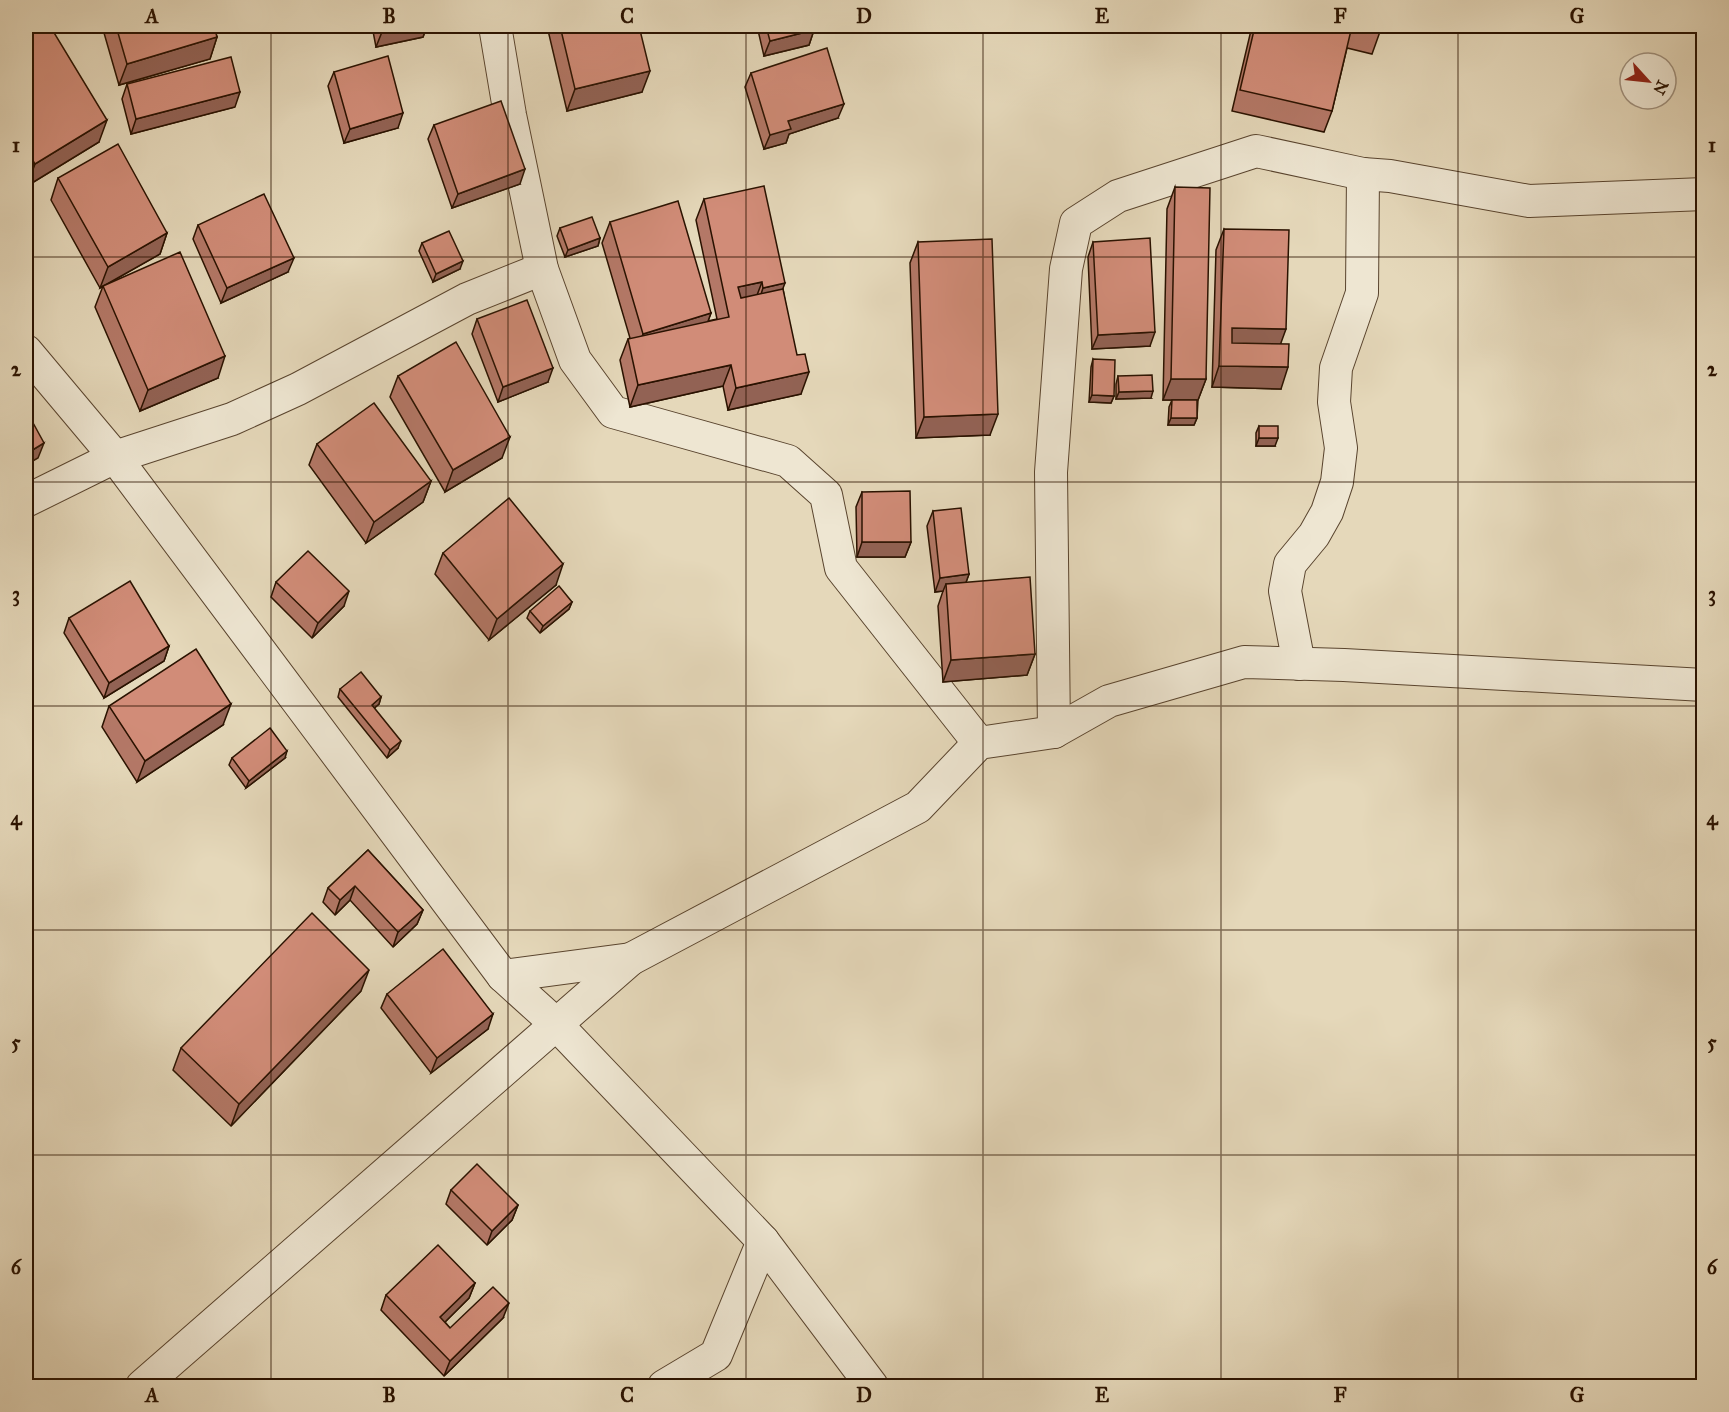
<svg xmlns="http://www.w3.org/2000/svg" width="1729" height="1412" font-family="'IM FELL Great Primer',serif">
<style>
.lines{fill:none;stroke-linecap:round;stroke-linejoin:round}
.minor-casing{stroke:#59442e;stroke-width:34}
.minor{stroke:#eee6d2;stroke-width:32}
.wall{fill:#b47867;stroke:#2a1200;stroke-width:1.5}
.shaded-wall{fill:#926254;stroke:#2a1200;stroke-width:1.5}
.building{fill:#d18c78;stroke:#2a1200;stroke-width:1.5}
.grid{fill:none;stroke:#2a1200;stroke-width:1.5;stroke-opacity:0.55}
.neatline{fill:none;stroke:#2a1200;stroke-width:2}
.grid-label{font-size:20px;text-anchor:middle;font-weight:bold;fill:#2a1200}
</style>
<rect width="100%" height="100%" fill="#e5d8ba"/>
<filter id="stains"><feTurbulence type="fractalNoise" baseFrequency=".00333" numOctaves="4"/><feColorMatrix values="0 0 0 0 .2 0 0 0 0 .09 0 0 0 0 .02 0 0 0 .5 -.17"/></filter>
<radialGradient id="worn" r=".72"><stop offset=".6" stop-color="#630" stop-opacity="0"/><stop offset="1" stop-color="#630" stop-opacity=".3"/></radialGradient>
<g class="lines">
<!-- minor casing -->
<g class="minor-casing">
<g id="minor">
<path d="M495,26L510,115L542,269L575,360L613,412L788,461L826,495L841,568L979,743"/>
<path d="M26,351L115,457L503,976L555,1023L763,1241L872,1386"/>
<path d="M26,501L115,457L232,419L298,389L467,299L542,269"/>
<path d="M1299,664L1285,591L1290,564L1314,535L1327,512L1337,482L1341,448L1334,402L1336,368L1362,293L1363,174"/>
<path d="M1054,732L1051,472L1066,269L1076,223L1118,196L1256,151L1363,174L1390,176L1529,201L1704,194"/>
<path d="M503,976L631,959"/>
<path d="M142,1386L631,959L918,807L979,743L1054,732L1109,701L1244,662L1344,665L1704,685"/>
<path d="M664,1386L716,1355L763,1241"/>
</g>
</g>
<!-- minor -->
<use href="#minor" class="minor"/>
</g>
<!-- wall -->
<g class="wall">
<path d="M26,26L99,142L27,186L26,183Z"/>
<path d="M102,26H214L217,37L210,59L119,85Z"/>
<path d="M372,26H427L423,37L376,47Z"/>
<path d="M547,26H639L642,92L567,111Z"/>
<path d="M757,26H813L814,30L809,45L764,56Z"/>
<path d="M1252,26H1300L1318,30L1320,26H1382L1372,54L1347,48L1332,111L1324,132L1232,111Z"/>
<path d="M334,72L398,128L344,143L328,86Z"/>
<path d="M751,73L838,118L789,134L786,143L764,149L745,87Z"/>
<path d="M127,84L235,107L131,134L122,99Z"/>
<path d="M434,125L520,184L452,208L428,139Z"/>
<path d="M58,178L167,233L160,254L107,284L218,378L140,411L95,307L103,286L100,288L51,200Z"/>
<path d="M1175,187L1206,379L1198,400L1197,418L1194,425H1168L1169,407L1172,400H1163L1167,209Z"/>
<path d="M704,199L783,289L801,394L728,410L723,386L630,407L620,360L628,339L630,338L602,243L610,222L711,313L708,321L717,319L696,220Z"/>
<path d="M198,225L288,272L221,303L193,239Z"/>
<path d="M560,228L600,238L598,246L565,257L557,236Z"/>
<path d="M1224,229L1281,344V389L1212,387L1216,250Z"/>
<path d="M918,242L990,435L916,438L910,263Z"/>
<path d="M1093,242L1150,346L1092,349L1088,257Z"/>
<path d="M422,243L460,269L433,282L419,251Z"/>
<path d="M477,319L548,382L498,402L472,334Z"/>
<path d="M1093,359L1114,396L1111,403L1089,402L1091,367Z"/>
<path d="M398,376L502,458L445,492L390,397Z"/>
<path d="M1118,376L1151,398L1116,399V384Z"/>
<path d="M1259,426L1275,446H1256V433Z"/>
<path d="M317,444L431,481L423,502L366,543L309,465Z"/>
<path d="M862,492L911,542L905,557H857L856,507Z"/>
<path d="M933,511L969,574L966,582L1035,654L1027,675L943,682L938,606L943,591L935,592L927,526Z"/>
<path d="M443,553L556,585L489,640L435,574Z"/>
<path d="M276,582L344,606L312,638L271,597Z"/>
<path d="M572,602L569,609L540,633L527,618L530,611Z"/>
<path d="M69,618L169,646L164,661L104,698L64,633Z"/>
<path d="M340,689L381,697L379,704L374,708L398,748L387,758L338,697Z"/>
<path d="M109,706L223,725L137,782L102,727Z"/>
<path d="M232,758H285L246,788L229,765Z"/>
<path d="M368,850L423,910L417,924L393,947L350,900L335,915L323,902L328,888Z"/>
<path d="M361,991L231,1126L173,1070L181,1048Z"/>
<path d="M387,994L488,1029L431,1073L381,1008Z"/>
<path d="M451,1190L518,1205L512,1220L487,1245L446,1204Z"/>
<path d="M475,1283L469,1298L445,1322L450,1328L503,1318L444,1376L381,1310L386,1295Z"/>
</g>
<!-- shaded-wall -->
<g class="shaded-wall">
<path d="M414,26H427L423,37L376,47L382,32Z"/>
<path d="M814,30L809,45L764,56L770,41Z"/>
<path d="M217,37L210,59L119,85L127,64Z"/>
<path d="M650,71L642,92L567,111L575,89Z"/>
<path d="M240,92L235,107L131,134L136,119Z"/>
<path d="M844,104L838,118L789,134L786,143L764,149L770,135L788,121Z"/>
<path d="M403,113L398,128L344,143L350,129Z"/>
<path d="M107,120L99,142L27,186L35,164Z"/>
<path d="M525,169L520,184L452,208L458,194Z"/>
<path d="M167,233L160,254L100,288L108,267Z"/>
<path d="M600,238L598,246L565,257L568,250Z"/>
<path d="M294,258L288,272L221,303L227,288Z"/>
<path d="M463,261L460,269L433,282L436,274Z"/>
<path d="M762,282L754,303L730,308L738,287Z"/>
<path d="M785,283L777,304L756,310L763,288Z"/>
<path d="M711,313L703,335L635,355L643,334Z"/>
<path d="M1232,328L1286,329L1278,351L1225,350Z"/>
<path d="M1155,332L1150,346L1092,349L1098,335Z"/>
<path d="M225,356L218,378L140,411L148,390Z"/>
<path d="M731,365L723,386L630,407L638,385Z"/>
<path d="M1219,366L1288,367L1281,389L1212,387Z"/>
<path d="M553,368L548,382L498,402L503,387Z"/>
<path d="M809,372L801,394L728,410L736,388Z"/>
<path d="M1171,379H1206L1198,400H1163Z"/>
<path d="M1153,391L1151,398L1116,399L1119,392Z"/>
<path d="M1092,395L1114,396L1111,403L1089,402Z"/>
<path d="M998,414L990,435L916,438L924,417Z"/>
<path d="M1171,418H1197L1194,425H1168Z"/>
<path d="M510,437L502,458L445,492L453,470Z"/>
<path d="M1259,438H1278L1275,446H1256Z"/>
<path d="M44,443L38,458L26,465V454Z"/>
<path d="M431,481L423,502L366,543L374,522Z"/>
<path d="M862,542H911L905,557H857Z"/>
<path d="M563,564L556,585L489,640L497,619Z"/>
<path d="M969,574L964,588L946,584L943,591L935,592L940,578Z"/>
<path d="M349,591L344,606L312,638L318,623Z"/>
<path d="M572,602L569,609L540,633L543,626Z"/>
<path d="M169,646L164,661L104,698L109,683Z"/>
<path d="M1035,654L1027,675L943,682L951,660Z"/>
<path d="M381,697L379,704L369,713L372,705Z"/>
<path d="M231,704L223,725L137,782L145,761Z"/>
<path d="M401,741L398,748L387,758L390,750Z"/>
<path d="M287,751L285,758L246,788L249,781Z"/>
<path d="M355,886L350,900L335,915L340,900Z"/>
<path d="M423,910L417,924L393,947L398,932Z"/>
<path d="M369,970L361,991L231,1126L239,1104Z"/>
<path d="M493,1014L488,1029L431,1073L437,1058Z"/>
<path d="M518,1205L512,1220L487,1245L492,1231Z"/>
<path d="M475,1283L469,1298L435,1332L440,1317Z"/>
<path d="M509,1303L503,1318L444,1376L450,1361Z"/>
</g>
<!-- building -->
<g class="building">
<path d="M26,26H50L107,120L35,164L26,148Z"/>
<path d="M116,26H214L217,37L127,64Z"/>
<path d="M380,26H414L382,32Z"/>
<path d="M560,26H639L650,71L575,89Z"/>
<path d="M766,26H813L814,30L770,41Z"/>
<path d="M1255,26H1300L1320,30L1321,26H1382L1380,33L1352,26L1332,111L1240,90Z"/>
<path d="M827,48L844,104L788,121L791,129L770,135L751,73Z"/>
<path d="M388,56L403,113L350,129L334,72Z"/>
<path d="M231,57L240,92L136,119L127,84Z"/>
<path d="M501,101L525,169L458,194L434,125Z"/>
<path d="M118,144L167,233L108,267L58,178Z"/>
<path d="M764,186L785,283L763,288L762,282L738,287L741,298L783,289L797,355L805,354L809,372L736,388L731,365L638,385L628,339L729,317L704,199Z"/>
<path d="M1175,187L1210,188L1206,379H1171Z"/>
<path d="M264,194L294,258L227,288L198,225Z"/>
<path d="M678,201L711,313L643,334L610,222Z"/>
<path d="M592,217L600,238L568,250L560,228Z"/>
<path d="M1224,229L1289,230L1286,329L1232,328V343L1289,344L1288,367L1219,366Z"/>
<path d="M449,231L463,261L436,274L422,243Z"/>
<path d="M1150,238L1155,332L1098,335L1093,242Z"/>
<path d="M992,239L998,414L924,417L918,242Z"/>
<path d="M180,252L225,356L148,390L103,286Z"/>
<path d="M527,300L553,368L503,387L477,319Z"/>
<path d="M456,342L510,437L453,470L398,376Z"/>
<path d="M1093,359L1115,360L1114,396L1092,395Z"/>
<path d="M1152,375L1153,391L1119,392L1118,376Z"/>
<path d="M1172,400H1197V418H1171Z"/>
<path d="M374,403L431,481L374,522L317,444Z"/>
<path d="M26,410L44,443L26,454Z"/>
<rect x="1259" y="426" width="19" height="12"/>
<path d="M910,491L911,542H862V492Z"/>
<path d="M509,498L563,564L497,619L443,553Z"/>
<path d="M961,508L969,574L940,578L933,511Z"/>
<path d="M308,551L349,591L318,623L276,582Z"/>
<path d="M1030,577L1035,654L951,660L946,584Z"/>
<path d="M130,581L169,646L109,683L69,618Z"/>
<path d="M559,586L572,602L543,626L530,611Z"/>
<path d="M196,649L231,704L145,761L109,706Z"/>
<path d="M361,672L381,697L372,705L401,741L390,750L340,689Z"/>
<path d="M270,728L287,751L249,781L232,758Z"/>
<path d="M368,850L423,910L398,932L355,886L340,900L328,888Z"/>
<path d="M312,913L369,970L239,1104L181,1048Z"/>
<path d="M443,949L493,1014L437,1058L387,994Z"/>
<path d="M477,1164L518,1205L492,1231L451,1190Z"/>
<path d="M438,1245L475,1283L440,1317L450,1328L493,1287L509,1303L450,1361L386,1295Z"/>
</g>
<!-- grid -->
<path class="grid" d="M271,26V1386M508,26V1386M746,26V1386M983,26V1386M1221,26V1386M1458,26V1386M26,257H1704M26,482H1704M26,706H1704M26,930H1704M26,1155H1704"/>
<!-- margin -->
<rect width="1729" height="1412" fill="none" stroke="#e5d8ba" stroke-width="66"/>
<!-- north arrow -->
<g transform="translate(1648 81) rotate(117)"><circle r="28" fill="#eee6d2" stroke="#a0917e" stroke-width="1.5"/>
<path d="M0-4.5L10 22L0 15L-10 22Z" fill="#8f2418"/>
<text y="-9" font-size="16" font-weight="bold" text-anchor="middle" fill="#2a1200">N</text>
</g>
<rect x="33" y="33" width="1663" height="1346" class="neatline"/>
<g class="grid-label">
<text x="152" y="23">A</text>
<text x="389" y="23">B</text>
<text x="627" y="23">C</text>
<text x="864" y="23">D</text>
<text x="1102" y="23">E</text>
<text x="1340" y="23">F</text>
<text x="1577" y="23">G</text>
<text x="16" y="152">1</text>
<text x="1712" y="152">1</text>
<text x="16" y="376">2</text>
<text x="1712" y="376">2</text>
<text x="16" y="601">3</text>
<text x="1712" y="601">3</text>
<text x="16" y="825">4</text>
<text x="1712" y="825">4</text>
<text x="16" y="1049">5</text>
<text x="1712" y="1049">5</text>
<text x="16" y="1274">6</text>
<text x="1712" y="1274">6</text>
<text x="152" y="1402">A</text>
<text x="389" y="1402">B</text>
<text x="627" y="1402">C</text>
<text x="864" y="1402">D</text>
<text x="1102" y="1402">E</text>
<text x="1340" y="1402">F</text>
<text x="1577" y="1402">G</text>
</g>
<rect width="100%" height="100%" filter="url(#stains)"/>
<rect width="100%" height="100%" fill="url(#worn)"/>
</svg>
